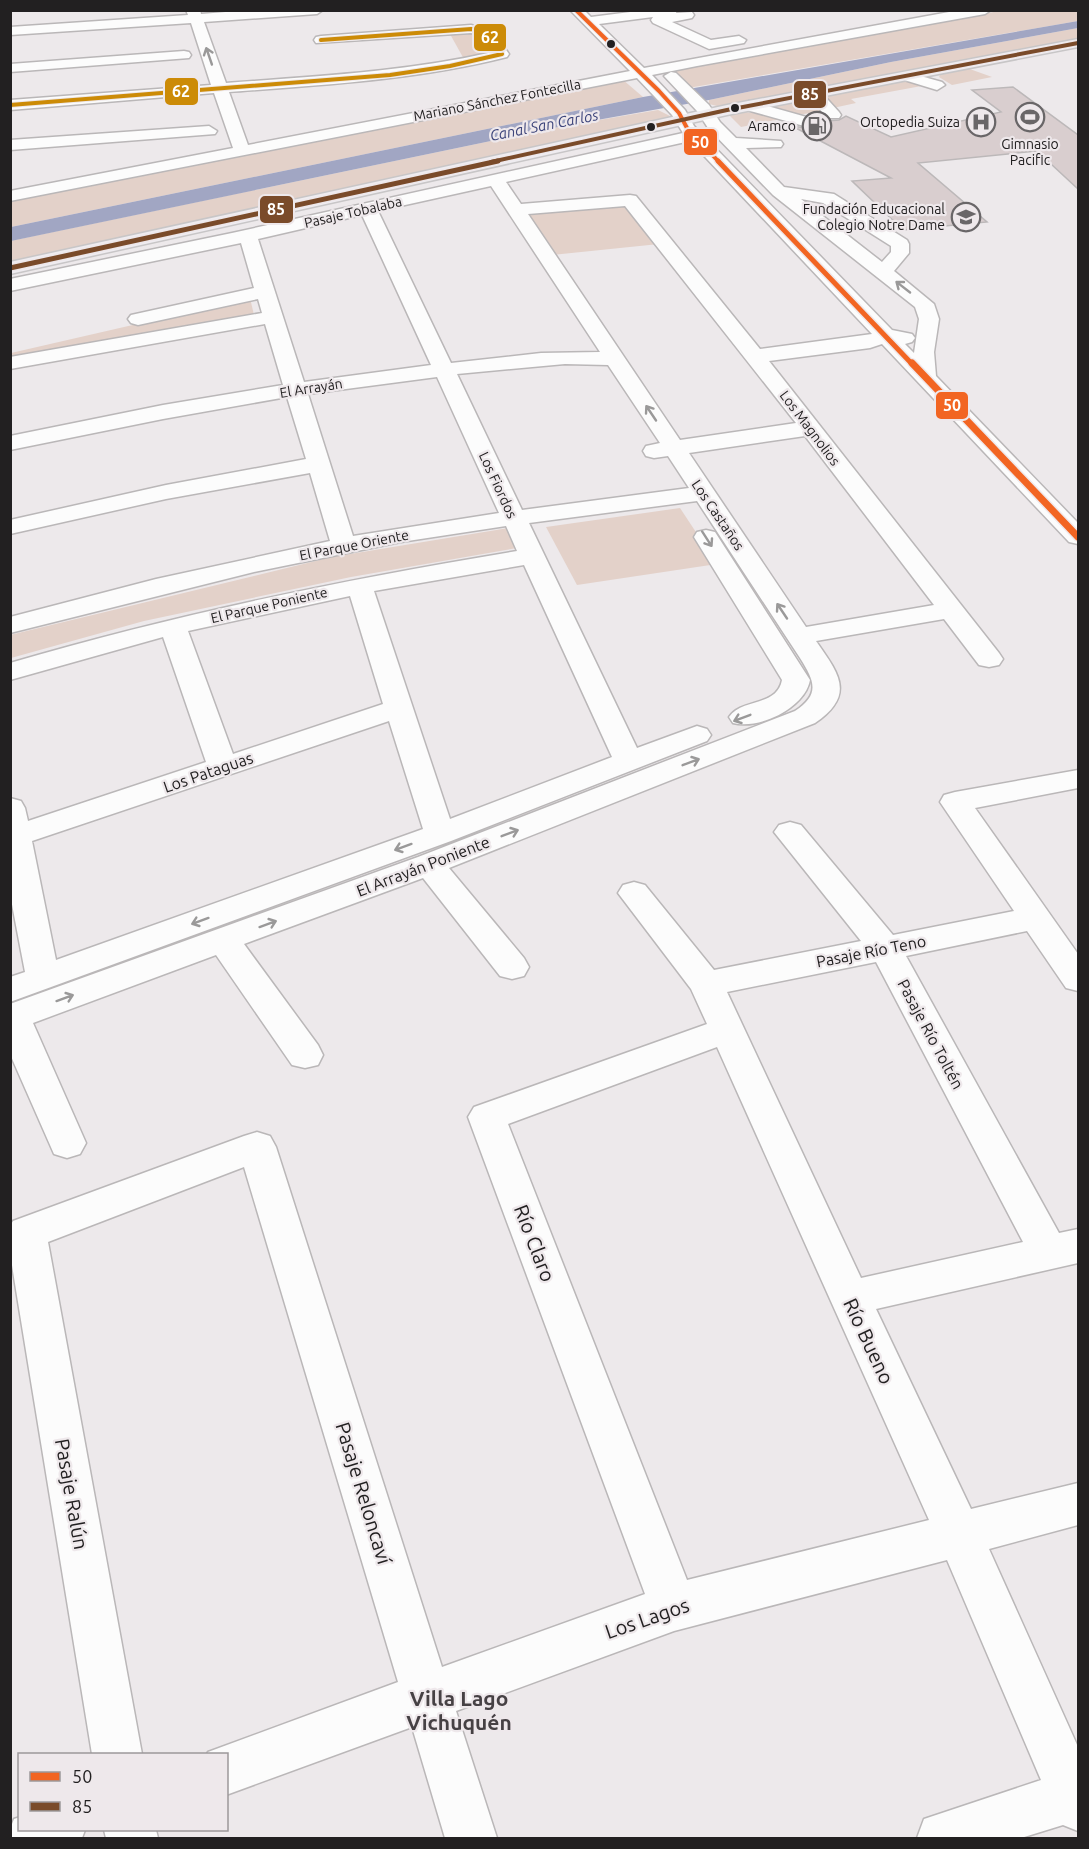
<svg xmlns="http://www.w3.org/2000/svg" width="1089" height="1849" font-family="Ubuntu,sans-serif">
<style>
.green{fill:#e3d1c9}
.water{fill:#a1a6c3}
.building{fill:#d9cecf;stroke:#bcb8b9;stroke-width:1.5}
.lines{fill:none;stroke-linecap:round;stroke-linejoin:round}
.minor-casing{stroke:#bab7b8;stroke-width:3}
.major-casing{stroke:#c8c6c7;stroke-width:3}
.minor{fill:#fcfcfc;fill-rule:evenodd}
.major{fill:#efecf0;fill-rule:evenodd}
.bus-1-far2-casing{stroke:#eee8eb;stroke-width:6}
.bus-1-far1-casing{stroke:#eee8eb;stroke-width:8}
.bus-1-casing{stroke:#eee8eb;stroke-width:10}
.bus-2-far1-casing{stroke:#eee8eb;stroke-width:6}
.bus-2-casing{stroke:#eee8eb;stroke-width:8}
.bus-3-casing{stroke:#eee8eb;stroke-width:6}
.bus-1-far2{stroke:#f26522;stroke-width:4}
.bus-1-far1{stroke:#f26522;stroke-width:5}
.bus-1{stroke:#f26522;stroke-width:7}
.bus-2-far1{stroke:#7a4b2a;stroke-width:4}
.bus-2{stroke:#7a4b2a;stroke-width:5}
.bus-3{stroke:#cc8b07;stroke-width:4}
.oneway{stroke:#9a9999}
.bus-dot{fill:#222021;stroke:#eee8eb;stroke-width:2}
.labels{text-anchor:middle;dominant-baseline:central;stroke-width:4.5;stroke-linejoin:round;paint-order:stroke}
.far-street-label{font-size:14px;fill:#222021;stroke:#eee8eb}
.far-poi-label{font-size:14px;fill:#222021;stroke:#eee8eb;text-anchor:end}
.far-water-label{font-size:15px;font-style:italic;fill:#3d457b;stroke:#eee8eb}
.street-label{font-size:16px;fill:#222021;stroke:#eee8eb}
.near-street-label{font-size:20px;fill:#222021;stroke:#eee8eb}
.near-neighbourhood-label{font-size:21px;font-weight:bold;fill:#464144;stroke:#eee8eb}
.line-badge{stroke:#eee8eb;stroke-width:2}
.badge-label{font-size:16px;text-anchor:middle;font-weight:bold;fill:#fff}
</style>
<rect width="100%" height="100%" fill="#ede9eb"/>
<!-- green -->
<g class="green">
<path d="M999,11H1078V21L688,88L671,70Z"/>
<path d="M1078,28V41L721,107L709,104V100L891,62Z"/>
<path d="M479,33L494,52L465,61L450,34Z"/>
<path d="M967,68L992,77L952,85L939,77L941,73Z"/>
<path d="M622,79L643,97L11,227V198Z"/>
<path d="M901,80L927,85L851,99L856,103L833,108L825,97Z"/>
<path d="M812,98L821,111L798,115L765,108Z"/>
<path d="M658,110L670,116L666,119L11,265L10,241L558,127Z"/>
<path d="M745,112L786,118L741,127L729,115Z"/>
<path d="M626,203L659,244L552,255L524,213Z"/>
<path d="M250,298L254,315L11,358V353Z"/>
<path d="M680,508L717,564L577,585L546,527Z"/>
<path d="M514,527L523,547L351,577L144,621L11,658L10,635L332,557Z"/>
</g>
<!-- water -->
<path class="water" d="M1078,21V28L891,62L709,100L558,127L11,241V227L643,97Z"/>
<!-- building -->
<path class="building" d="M1013,87L1078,135V189L1037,151L918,163L987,222L903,230L852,181L891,178L792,126L805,128L814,122L839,120L846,116L891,137L1001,112L972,90Z"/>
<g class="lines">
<!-- minor casing -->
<g class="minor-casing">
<g id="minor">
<path d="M186,10H200L201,14L250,10H323L317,14L204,22L226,83C316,76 405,72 493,52L482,36L471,33L316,43L314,40L316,37L321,36L471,25L492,30L509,54L507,57C416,80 323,85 229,92L248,145L630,71L570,10H584L591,17L646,10H677L676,13L692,12L694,15L692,18L672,22L711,40L739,36L746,40L744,43L709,49L653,23L651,20L653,17L599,24L644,68L960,10H991L985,14L697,66L652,75L685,110L694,126L892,330L912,334L915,338L912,342L905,344L914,353L919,319L915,307L773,195L708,128L697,111L664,76L671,72L676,73L709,105L720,122L736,138L781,141L783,144L781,147L746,148L784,187L834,194L907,240L909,244V253L894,271L934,304L939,319L934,352L936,376L1078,523V544L1069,542L882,344L870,348L769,361L999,653L1003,659L999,665L989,667L979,665L944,619L816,641C839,674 856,695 815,723L449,868L524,958L529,967L524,976L512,979L500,976L423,878L244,944L318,1045L323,1055L318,1065L305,1068L292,1065L216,955L33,1023L86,1143L80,1154L67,1158L54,1154L10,1054V1004L418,857L795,711C820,694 815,682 800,658L697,501L529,523L637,748L697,726L707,729L711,735L707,741L451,841L10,1002V977L25,972L10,894V798L21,801L25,808L28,821L206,762L163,637L10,680V663C177,614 346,579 517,551L506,526L401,542L254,572L10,633V617L156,579L330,541L310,473L166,499L10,534V520L166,485L306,459L287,397L163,419L10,450V436L163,405L283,385L265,324L10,369V357L262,313L258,299L138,325L131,323L128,319L131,315L254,288L241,243L10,291V279L232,233L683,133L672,115L637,78L10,201V191L233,148L214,93L10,110V100L211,85L191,23L10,35V27L188,15ZM690,141L872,334L760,349L636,196L630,195L521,204L506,182ZM491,186L600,352L541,353L451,363L378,211ZM801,199L823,203L891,246V252L882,262ZM625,206L796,423L680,440L528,214ZM362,215L431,365L304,382L258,239ZM565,364L608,365L660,443L646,446L643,451L646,456L654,458L668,456L689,488L522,510L457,374ZM437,377L499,513L353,536L308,394ZM805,436L934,605L806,627L689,453ZM524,565L612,757L450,819L374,591ZM350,596L383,704L233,754L188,631ZM389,721L423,829L56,960L32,841Z"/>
<path d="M184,51L189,52L191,55L189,58L10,72V64Z"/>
<path d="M906,72L942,82L945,85L937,90L901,79L899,76Z"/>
<path d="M814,88L819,90L839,112L841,115L839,118H827L809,96L806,93L809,90Z"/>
<path d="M749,101L810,118L812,121L804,126L743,109L741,106Z"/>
<path d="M209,126L217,131L215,134L10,150V140Z"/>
<path d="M706,530L715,532L810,680C805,708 759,730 733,723L729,717C742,698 777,707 782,680L694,537L697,532Z"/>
<path d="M1078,770V788L975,808L1078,954V991L1066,988L1027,931L906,956L1059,1233L1078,1229V1263L876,1309L971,1509L1078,1483V1525L989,1549L1078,1747V1831L1063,1825L1021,1838H917L924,1819L1041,1780L947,1560L674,1631L456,1711L497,1838H445L412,1727L226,1795V1754H207L208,1752L398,1682L244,1167L48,1242L142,1754H92L10,1253V1226L13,1221L244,1136L257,1132L270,1136L276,1147L442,1667L645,1594L468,1117L474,1107L707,1024L691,989L618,893L623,885L634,882L645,885L714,970L861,941L774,832L779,825L790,822L801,825L893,935L1014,911L940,802L944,795L955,792ZM876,962L1023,1242L861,1278L727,992ZM717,1047L929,1520L687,1580L508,1124Z"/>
<path d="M20,1817V1830H85L82,1838H10V1829L14,1819Z"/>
<path d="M104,1830H156L158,1838H106Z"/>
</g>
</g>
<!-- major casing -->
<g class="major-casing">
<path id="major" d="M1078,39V47L727,115L10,274V262L727,105Z"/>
</g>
<!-- minor -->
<use href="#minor" class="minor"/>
<!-- major -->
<use href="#major" class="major"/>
<!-- bus-1-far2 casing -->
<g class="bus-1-far2-casing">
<path id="bus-1-far2" d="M576,10L659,91L679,113L687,128L719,162"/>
</g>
<!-- bus-1-far1 casing -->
<g class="bus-1-far1-casing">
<path id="bus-1-far1" d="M718,161L913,365"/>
</g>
<!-- bus-1 casing -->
<g class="bus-1-casing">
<path id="bus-1" d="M912,363L1078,537"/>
</g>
<!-- bus-2-far1 casing -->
<g class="bus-2-far1-casing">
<path id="bus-2-far1" d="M491,162L727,110L1078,43"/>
</g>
<!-- bus-2 casing -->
<g class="bus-2-casing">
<path id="bus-2" d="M10,268L498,161"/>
</g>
<!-- bus-3 casing -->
<g class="bus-3-casing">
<path id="bus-3" d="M10,105L390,75L450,66L502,54L487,33L471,29L321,40"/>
</g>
<!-- bus-1-far2 -->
<use href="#bus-1-far2" class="bus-1-far2"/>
<!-- bus-1-far1 -->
<use href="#bus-1-far1" class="bus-1-far1"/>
<!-- bus-1 -->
<use href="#bus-1" class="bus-1"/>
<!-- bus-2-far1 -->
<use href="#bus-2-far1" class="bus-2-far1"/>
<!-- bus-2 -->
<use href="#bus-2" class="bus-2"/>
<!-- bus-3 -->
<use href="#bus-3" class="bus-3"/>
</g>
<!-- one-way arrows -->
<defs><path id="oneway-shaft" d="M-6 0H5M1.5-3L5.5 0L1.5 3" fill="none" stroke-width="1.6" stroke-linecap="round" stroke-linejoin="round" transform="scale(1.5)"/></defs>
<g class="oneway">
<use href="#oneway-shaft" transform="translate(209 56) rotate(-109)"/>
<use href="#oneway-shaft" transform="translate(903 287) rotate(-142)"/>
<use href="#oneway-shaft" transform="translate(651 413) rotate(-124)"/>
<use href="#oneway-shaft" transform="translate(707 539) rotate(57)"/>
<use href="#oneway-shaft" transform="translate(782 611) rotate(-124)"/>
<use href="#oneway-shaft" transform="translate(742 718) rotate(159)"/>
<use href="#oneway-shaft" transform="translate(691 762) rotate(-21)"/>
<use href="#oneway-shaft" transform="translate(510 833) rotate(-21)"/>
<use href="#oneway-shaft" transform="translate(403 847) rotate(160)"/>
<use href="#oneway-shaft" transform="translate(200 921) rotate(160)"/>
<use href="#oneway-shaft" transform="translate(268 924) rotate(-20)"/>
<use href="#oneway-shaft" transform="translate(65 998) rotate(-20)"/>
</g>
<!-- icons -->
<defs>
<g id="stadium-ring" transform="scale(1.5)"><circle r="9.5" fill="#eee8eb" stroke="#696668" stroke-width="1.5"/><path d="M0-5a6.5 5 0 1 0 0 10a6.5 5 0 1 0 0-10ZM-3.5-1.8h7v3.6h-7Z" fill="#696668"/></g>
<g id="hospital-ring" transform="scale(1.5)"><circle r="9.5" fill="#eee8eb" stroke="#696668" stroke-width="1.5"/><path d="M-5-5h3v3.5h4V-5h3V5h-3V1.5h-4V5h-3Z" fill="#696668"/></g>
<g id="fuel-ring" transform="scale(1.5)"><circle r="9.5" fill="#eee8eb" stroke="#696668" stroke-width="1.5"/><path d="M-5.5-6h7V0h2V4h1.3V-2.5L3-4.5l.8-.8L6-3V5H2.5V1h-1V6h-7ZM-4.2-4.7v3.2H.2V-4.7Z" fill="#696668"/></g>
<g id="school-ring" transform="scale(1.5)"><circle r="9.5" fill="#eee8eb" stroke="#696668" stroke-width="1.5"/><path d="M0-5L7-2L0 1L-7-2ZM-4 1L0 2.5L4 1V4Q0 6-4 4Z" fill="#696668"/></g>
</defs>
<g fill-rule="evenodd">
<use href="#stadium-ring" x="1030" y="117"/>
<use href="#hospital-ring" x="981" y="122"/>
<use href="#fuel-ring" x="817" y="126"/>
<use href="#school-ring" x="966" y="217"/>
</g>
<!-- markers -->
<g class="bus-dot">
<circle cx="611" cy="44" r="5"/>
<circle cx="735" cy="108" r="5"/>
<circle cx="651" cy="127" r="5"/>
</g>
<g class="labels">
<!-- far-street labels -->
<g class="far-street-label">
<text transform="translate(497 100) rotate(-11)">Mariano Sánchez Fontecilla</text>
<text transform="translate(353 212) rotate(-13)">Pasaje Tobalaba</text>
<text transform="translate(311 388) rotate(-9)">El Arrayán</text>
<text transform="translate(810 428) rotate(53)">Los Magnolios</text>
<text transform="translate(498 485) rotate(65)">Los Fiordos</text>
<text transform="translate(718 515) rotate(56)">Los Castaños</text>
<text transform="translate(354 545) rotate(-11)">El Parque Oriente</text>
<text transform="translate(269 605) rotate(-13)">El Parque Poniente</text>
</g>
<!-- far-poi labels -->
<g class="far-poi-label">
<text x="960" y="122">Ortopedia Suiza</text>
<text x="796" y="126">Aramco</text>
<text x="1030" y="144" text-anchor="middle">Gimnasio<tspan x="1030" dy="16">Pacific</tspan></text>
<text x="945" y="209">Fundación Educacional<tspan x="945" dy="16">Colegio Notre Dame</tspan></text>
</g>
<!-- far-water labels -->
<g class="far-water-label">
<text transform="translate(544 125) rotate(-11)">Canal San Carlos</text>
</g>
<!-- street labels -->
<g class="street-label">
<text transform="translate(208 772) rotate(-19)">Los Pataguas</text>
<text transform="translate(423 866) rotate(-21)">El Arrayán Poniente</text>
<text transform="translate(871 951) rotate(-11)">Pasaje Río Teno</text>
<text transform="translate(931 1034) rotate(62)">Pasaje Río Toltén</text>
</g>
<!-- near-street labels -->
<g class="near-street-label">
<text transform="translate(535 1243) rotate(69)">Río Claro</text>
<text transform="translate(869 1341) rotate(65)">Río Bueno</text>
<text transform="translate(364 1493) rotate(73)">Pasaje Reloncaví</text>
<text transform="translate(72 1494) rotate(80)">Pasaje Ralún</text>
<text transform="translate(647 1618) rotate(-19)">Los Lagos</text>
</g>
<!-- near-neighbourhood labels -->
<g class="near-neighbourhood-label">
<text x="459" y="1698">Villa Lago<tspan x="459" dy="24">Vichuquén</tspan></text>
</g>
</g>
<g class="line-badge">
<rect x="473" y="23" width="34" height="29" rx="6" fill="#cc8b07"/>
<rect x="164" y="77" width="35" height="29" rx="6" fill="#cc8b07"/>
<rect x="793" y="80" width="34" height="29" rx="6" fill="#7a4b2a"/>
<rect x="683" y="128" width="35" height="28" rx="6" fill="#f26522"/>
<rect x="259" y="195" width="35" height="29" rx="6" fill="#7a4b2a"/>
<rect x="935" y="391" width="34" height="29" rx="6" fill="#f26522"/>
</g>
<g class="badge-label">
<text x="490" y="43">62</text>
<text x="181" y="97">62</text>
<text x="810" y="100">85</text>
<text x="700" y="148">50</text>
<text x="276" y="215">85</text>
<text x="952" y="411">50</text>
</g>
<!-- border -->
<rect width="1089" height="1849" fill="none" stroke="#222021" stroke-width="24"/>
<!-- legend -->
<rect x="18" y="1753" width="210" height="78" fill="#eee8eb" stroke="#9c989a" stroke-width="1.5"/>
<rect x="30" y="1772" width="30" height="9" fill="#f26522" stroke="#9c989a" stroke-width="1.5"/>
<text x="72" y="1783" font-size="18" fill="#222021">50</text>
<rect x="30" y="1802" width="30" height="9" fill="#7a4b2a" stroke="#9c989a" stroke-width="1.5"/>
<text x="72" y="1813" font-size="18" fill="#222021">85</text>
</svg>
